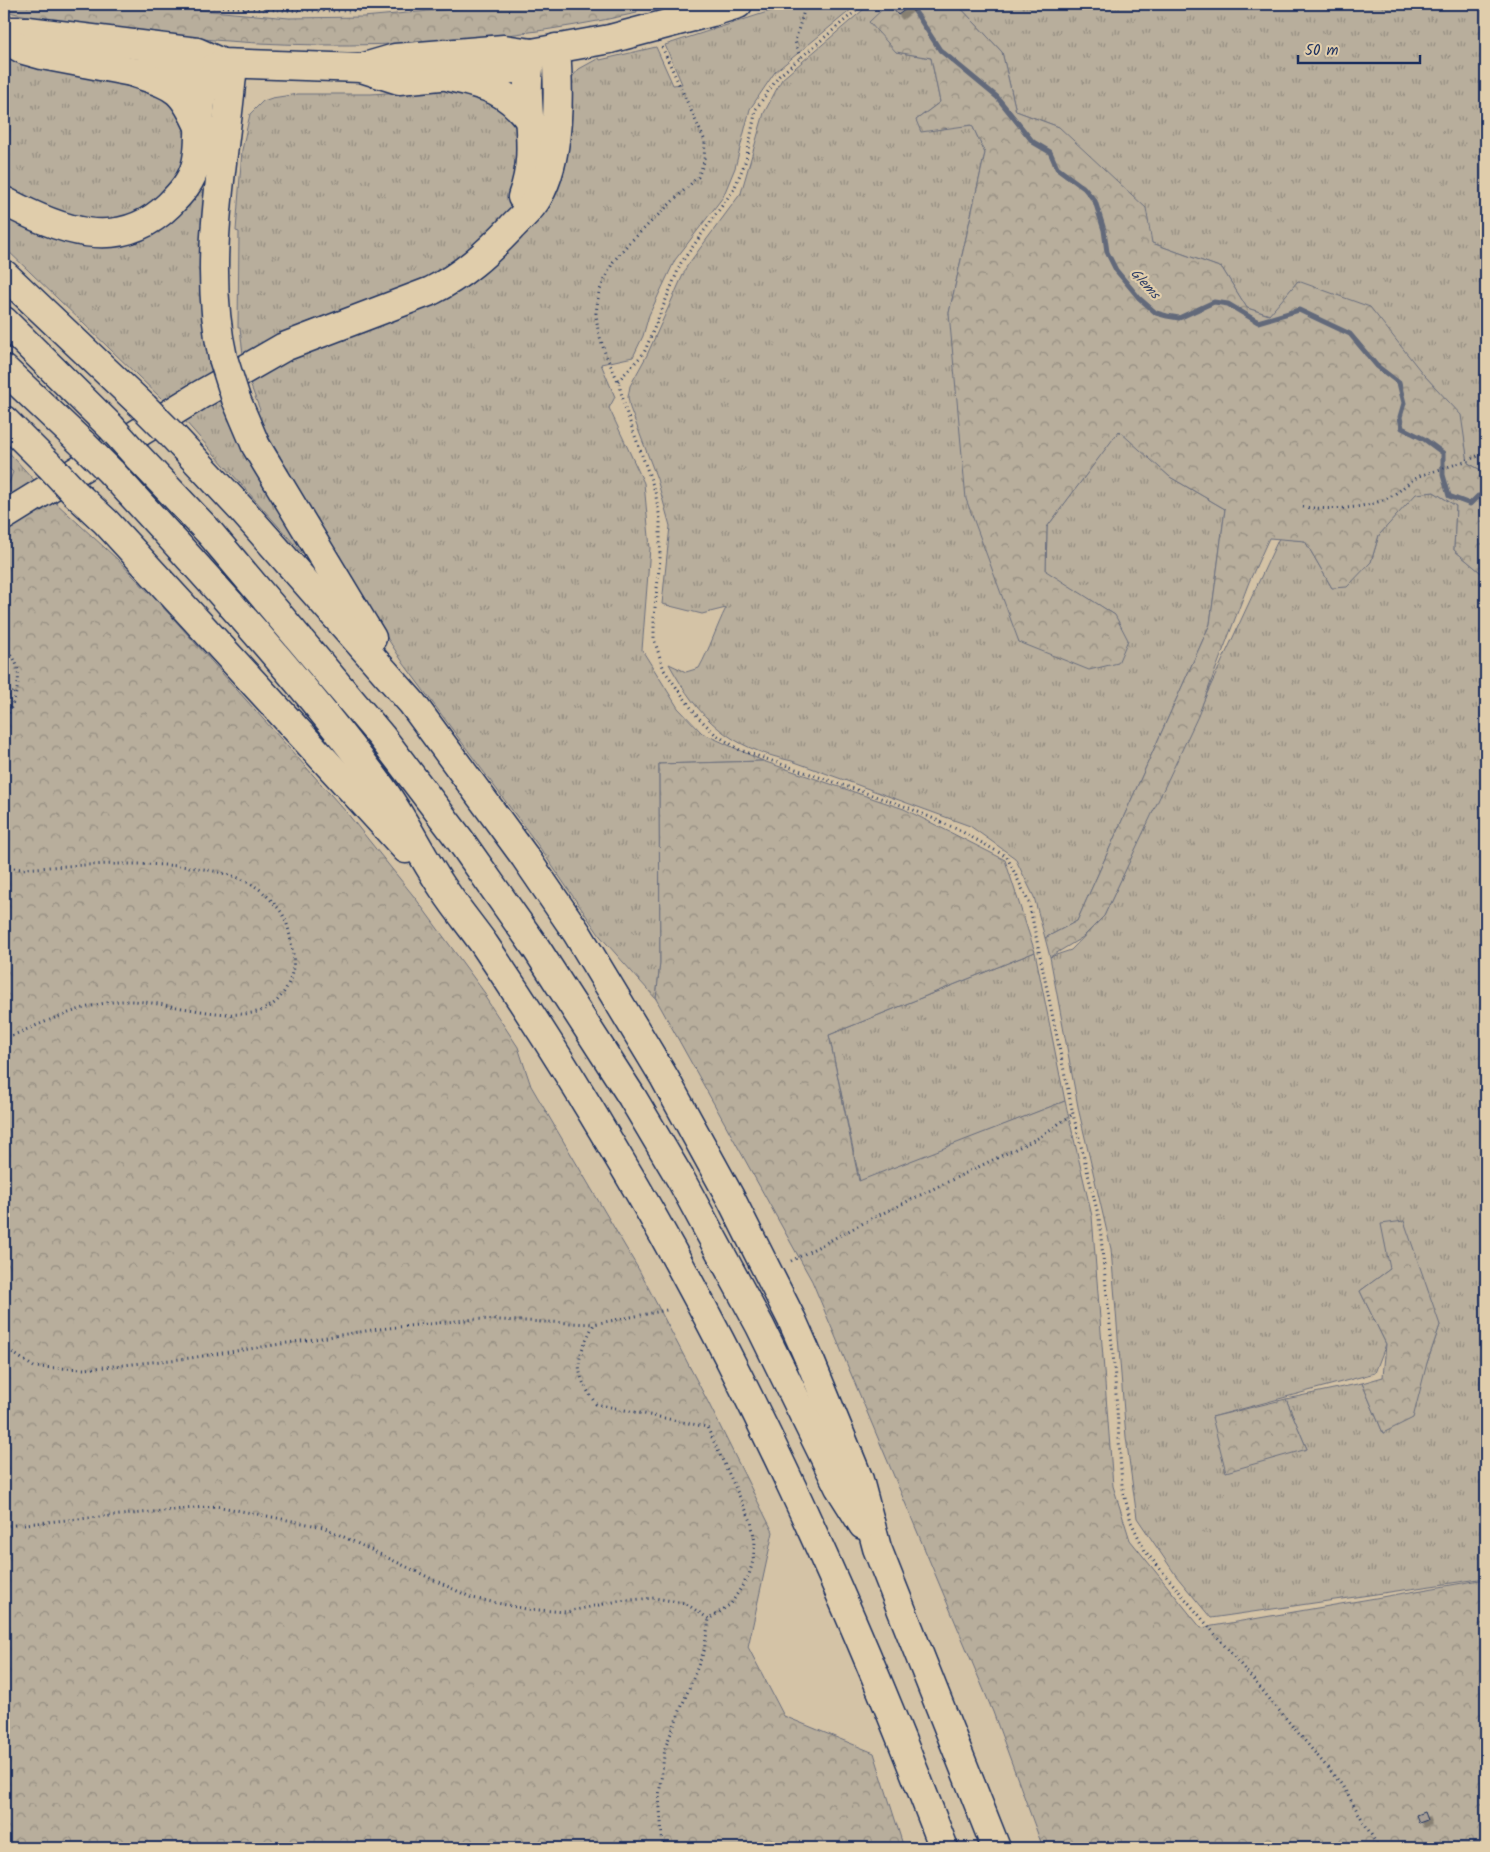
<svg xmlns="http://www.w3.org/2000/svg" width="1490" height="1852" font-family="Kalam,sans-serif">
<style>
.grass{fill:url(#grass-tufts);stroke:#6a6e7d;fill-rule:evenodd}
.forest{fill:url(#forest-crowns);stroke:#6a6e7d}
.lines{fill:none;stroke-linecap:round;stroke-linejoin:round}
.stream{stroke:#62697a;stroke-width:5}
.building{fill:#a79e95;stroke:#1b2f5e;filter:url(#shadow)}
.secondary-casing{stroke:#1b2f5e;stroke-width:31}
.motorway-casing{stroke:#1b2f5e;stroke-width:31}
.path{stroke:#1b2f5e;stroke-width:3;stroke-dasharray:1 4;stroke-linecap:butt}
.secondary{stroke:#e0cdab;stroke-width:28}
.motorway{stroke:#e0cdab;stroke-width:28}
.secondary-bridge-casing{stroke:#1b2f5e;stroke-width:31;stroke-linecap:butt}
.motorway-bridge-casing{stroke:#1b2f5e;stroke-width:31;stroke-linecap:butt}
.secondary-bridge{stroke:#e0cdab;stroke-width:28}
.motorway-bridge{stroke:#e0cdab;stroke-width:28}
.labels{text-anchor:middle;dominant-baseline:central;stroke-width:4.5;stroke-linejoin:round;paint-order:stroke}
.water-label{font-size:14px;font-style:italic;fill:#2d3d65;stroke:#e0cdab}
</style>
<defs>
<pattern id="grass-tufts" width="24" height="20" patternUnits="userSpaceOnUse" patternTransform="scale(1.25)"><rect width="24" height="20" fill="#b8ae9c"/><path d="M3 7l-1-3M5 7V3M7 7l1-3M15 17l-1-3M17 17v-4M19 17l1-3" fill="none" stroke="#958e82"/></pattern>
<pattern id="forest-crowns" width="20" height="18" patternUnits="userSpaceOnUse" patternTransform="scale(1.25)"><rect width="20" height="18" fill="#b8ae9c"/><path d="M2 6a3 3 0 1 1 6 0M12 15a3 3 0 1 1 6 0" fill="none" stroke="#958e82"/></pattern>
<filter id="shadow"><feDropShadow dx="4.5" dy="4.5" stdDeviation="0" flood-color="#0004"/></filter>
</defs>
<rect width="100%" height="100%" fill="#d4c3a6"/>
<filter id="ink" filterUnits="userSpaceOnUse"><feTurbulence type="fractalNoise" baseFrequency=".02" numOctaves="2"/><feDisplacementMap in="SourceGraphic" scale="10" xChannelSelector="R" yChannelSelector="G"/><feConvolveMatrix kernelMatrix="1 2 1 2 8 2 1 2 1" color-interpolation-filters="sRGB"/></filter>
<g filter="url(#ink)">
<!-- grass -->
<g class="grass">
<path d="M254,4H384L332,6Z"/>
<path d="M800,4H858L775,72L750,109L735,168L723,197L675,260L649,315L643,336L633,357L601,364L615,397L609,408L644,483L650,548L642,650L678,708L702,733L763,761L659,764L660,963L656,999L600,936L540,848L404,664L361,597L267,434L257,412L260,410L249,381L285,360L475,279L512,247L573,76L579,69L599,58L600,60L656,47L673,85L682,84L665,45L786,6Z"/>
<path d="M870,4H889L896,52L931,58L940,102L916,120L972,125L985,153L949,313L1019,642L1115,615L1046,572L1047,527L1119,430L1170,477L1225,509L1210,624L1077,921L1045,938L1034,897L1015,858L970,826L792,761C728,747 700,720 669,664L686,672L699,668C710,648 716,628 726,608L702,614L662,604L670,526L657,479L630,408L628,397L630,386L647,355L687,266L741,193L764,113L782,79Z"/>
<path d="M959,4H1486V473L1468,463L1460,415L1423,374L1298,281L1270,315L1247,308L1222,268L1152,243L1059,127L1016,111L1002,52L958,5Z"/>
<path d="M4,54L132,79L184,109L189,165L149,211L89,225L4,192Z"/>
<path d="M465,88L475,89L520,125L512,206L501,225L431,280L412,284L300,325L243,355L240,328H238L239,232L236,231L242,150L250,114L263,101L272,98L298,94H371Z"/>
<path d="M199,177H212L207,346L213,373L163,400L4,247V212L100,240Z"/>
<path d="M4,290L131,412L130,414L4,294Z"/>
<path d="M222,398L305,551L302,553L185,421Z"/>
<path d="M4,447L34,480L4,500V489L7,488L13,472L4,464Z"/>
<path d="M1434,492L1456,506L1454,550L1486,577V1578L1211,1618L1177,1577L1137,1518L1126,1437L1111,1249L1079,1112L1050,957L1071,950L1104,916L1279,538L1305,541L1332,588L1371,562L1379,535L1416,493ZM1390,1269L1440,1325L1427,1363L1383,1433L1362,1383L1286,1399L1307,1449L1212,1417L1375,1373L1386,1344L1360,1291Z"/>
<path d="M1035,952L1065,1101L860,1182L829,1035Z"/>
</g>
<!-- forest -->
<g class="forest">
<path d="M4,4H133L289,18L363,17L507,4H636L637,13C470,50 295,54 123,30C84,25 43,20 4,11Z"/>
<path d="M888,4H957L1002,52L1016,111L1059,127L1146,208L1152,243L1222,268L1247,308L1269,315L1298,281L1370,307L1423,374L1461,415L1468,463L1486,473V577L1454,550L1456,506L1434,492L1416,494L1379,535L1371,562L1347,587L1332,588L1305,541L1269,538L1249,582L1198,716L1104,916L1083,937L1050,957L1045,938L1077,921L1210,624L1225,509L1170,477L1119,431L1047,527L1046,571L1115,615L1128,640L1118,663L1089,670L1019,642L966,499L949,313L985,153L972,125L921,132L916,120L940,102L931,58L896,52L869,22Z"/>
<path d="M55,502L117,559L172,617L347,813L416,899L487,996L485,997L518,1047L531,1086L639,1270L708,1402L773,1532L748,1647L784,1716L874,1753L904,1848H4V533Z"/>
<path d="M763,761L904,809L1005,860L1035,952L829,1035L859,1181L1065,1101L1092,1216L1113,1486L1130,1540L1201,1628L1486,1579V1848H1043L993,1712L812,1281L656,999L660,963L659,764Z"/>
<path d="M1404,1221L1440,1325L1427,1363L1413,1418L1383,1433L1362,1383L1383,1377L1386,1344L1360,1291L1390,1269L1381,1224Z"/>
<path d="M1286,1399L1307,1449L1226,1472L1212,1417Z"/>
</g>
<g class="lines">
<!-- stream -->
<path class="stream" d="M914,10L940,50L997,97L1033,142L1050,152L1057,168L1084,188L1095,201L1104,230L1107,252L1116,270L1139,298L1156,313L1167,316L1179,318L1214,302L1228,304L1258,322L1299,310L1350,334L1377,366L1399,383L1404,403L1400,417L1402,428L1424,439L1443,453V475L1449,496L1470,504L1478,496H1486"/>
</g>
<!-- building -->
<g class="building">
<path d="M889,4H908L910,6L898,15Z"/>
<path d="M1424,1812L1427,1820L1419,1823L1416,1815Z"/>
</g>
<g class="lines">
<!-- secondary casing -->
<g class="secondary-casing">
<g id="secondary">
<path d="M712,12L738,4"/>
<path d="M4,31H28L197,52L222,63L361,68L399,80L513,69L532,53"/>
<path d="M4,39L24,50L42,55L132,72L184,75L205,73L222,63"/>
<path d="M361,68L395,58L504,49L532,53L610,39"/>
</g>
</g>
<!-- motorway casing -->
<g class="motorway-casing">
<g id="motorway">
<path d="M132,72C175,87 181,86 200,129"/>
<path d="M450,77C486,85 507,90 530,121"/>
<path d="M522,197C542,143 519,104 532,53"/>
<path d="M4,201C57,229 118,255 169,205C181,193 192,181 196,164C202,142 196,106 205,88C209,79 216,71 222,63"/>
<path d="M4,274L144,407"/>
<path d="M4,321L111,427"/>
<path d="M223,358C201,262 225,161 233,64"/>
<path d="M4,369L83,444"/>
<path d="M236,399L256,446L372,638"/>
<path d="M4,420L49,465"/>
<path d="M172,435L242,510L412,703L525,857L577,933L664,1077L731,1199L792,1320L811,1363L859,1480L877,1548L996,1848"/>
<path d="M137,456L209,532L381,736L460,840L536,948L632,1097L680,1178L760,1326L839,1487L863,1525"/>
<path d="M111,472C204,574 299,676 381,787C405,820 422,858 445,891C457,909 471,926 484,944C528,1009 570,1075 610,1143C744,1366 851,1605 944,1848"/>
<path d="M76,494L106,522L406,849"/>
<path d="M4,516L200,395L284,347L431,291C463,275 486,254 511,228C520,218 531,210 538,197C561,158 559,91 556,48"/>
</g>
</g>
<!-- path -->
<g class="path">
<path d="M188,4C278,12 367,14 457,4"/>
<path d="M1485,4H1486"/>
<path d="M662,47L705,141L704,162L698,177L628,244L613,262L599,292L596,313L598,331L605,353L618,381L627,414L655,491L660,519V559L654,617V639L664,670L697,716L715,734L740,750L907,807L959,830L1007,857L1029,903L1073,1114L1099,1218L1114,1364L1122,1485L1131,1522L1145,1551L1342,1785L1379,1848"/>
<path d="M800,58L795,41L806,4"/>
<path d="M618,381L644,353L681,263L734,189L746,160L756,109L779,76L864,4"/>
<path d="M1303,507C1330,510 1368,510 1393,495C1404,488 1412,478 1425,474C1446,467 1467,462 1486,452"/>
<path d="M4,648C30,667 15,700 4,723"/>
<path d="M4,698L16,691"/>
<path d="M4,867L22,869C79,865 208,854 256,887C264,892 272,901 278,908C289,920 290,938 293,954C296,973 285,999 267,1008C234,1026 163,999 122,1001C81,1004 41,1024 4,1039"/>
<path d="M791,1261L873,1218L1038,1138L1073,1114"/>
<path d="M4,1347L34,1367L85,1369L190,1358L379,1329L476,1319L594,1324"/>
<path d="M4,1526L216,1506L323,1527L472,1598L526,1609L566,1612L618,1601L654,1598L685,1603L709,1619"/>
<path d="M663,1848L659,1796L665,1748L704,1651L709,1619L731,1604L749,1575L753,1561L755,1542L751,1521L707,1427L596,1404C572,1370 576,1359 594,1324L667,1310"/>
</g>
<!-- secondary -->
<use href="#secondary" class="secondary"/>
<!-- motorway -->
<use href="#motorway" class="motorway"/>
<!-- secondary-bridge casing -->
<g class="secondary-bridge-casing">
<path id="secondary-bridge" d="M610,39L712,12"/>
</g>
<!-- motorway-bridge casing -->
<g class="motorway-bridge-casing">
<g id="motorway-bridge">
<path d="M223,358L236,399"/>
<path d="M144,407L172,435"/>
<path d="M111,427L137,456"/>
<path d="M83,444L111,472"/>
<path d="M49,465L76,494"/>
</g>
</g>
<!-- secondary-bridge -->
<use href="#secondary-bridge" class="secondary-bridge"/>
<!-- motorway-bridge -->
<use href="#motorway-bridge" class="motorway-bridge"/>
</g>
</g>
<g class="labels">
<!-- water labels -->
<g class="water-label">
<text transform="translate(1145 284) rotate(47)">Glems</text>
</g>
</g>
<!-- margin -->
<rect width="1490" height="1852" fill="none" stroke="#e0cdab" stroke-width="20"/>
<rect x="10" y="10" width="1470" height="1832" fill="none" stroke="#1b2f5e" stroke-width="2" filter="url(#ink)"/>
<!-- scale -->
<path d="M1298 55v8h122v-8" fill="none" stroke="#1b2f5e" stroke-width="2.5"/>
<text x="1305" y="55" font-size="15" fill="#1b2f5e" stroke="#e0cdab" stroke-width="4" paint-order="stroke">50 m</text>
</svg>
